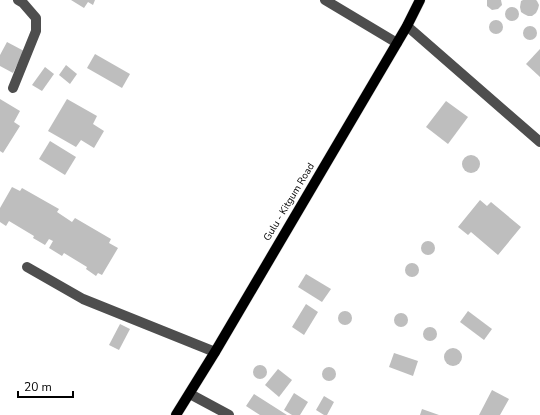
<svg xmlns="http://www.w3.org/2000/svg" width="540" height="415" font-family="'Nunito Sans',sans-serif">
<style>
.building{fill:#bebebe}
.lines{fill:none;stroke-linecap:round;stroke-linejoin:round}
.major-casing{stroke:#dbdbdb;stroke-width:11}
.minor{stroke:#4e4e4e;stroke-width:10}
.major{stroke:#000;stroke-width:10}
.labels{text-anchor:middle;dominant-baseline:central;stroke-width:3.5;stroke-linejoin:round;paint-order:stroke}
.street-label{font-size:10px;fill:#000;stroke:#fff}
</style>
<rect width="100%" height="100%" fill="#fff"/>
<!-- building -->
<g class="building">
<path d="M71,0H95L93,5L88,2L84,8Z"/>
<path d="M487,0H501L502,5L498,9L492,10L487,6Z"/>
<path d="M523,0H536L537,1L539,5L538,9L536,13L532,16H528L524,14L521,12L520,7L521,1Z"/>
<circle cx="512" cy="14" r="7"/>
<circle cx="496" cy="27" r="7"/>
<circle cx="530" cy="33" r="7"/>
<path d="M7,42L24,51L13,73L0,66V55Z"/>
<path d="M540,49V77L526,64Z"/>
<path d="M95,54L130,74L122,88L87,68Z"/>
<path d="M66,65L77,74L70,84L59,75Z"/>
<path d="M45,67L54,74L42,91L32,85Z"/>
<path d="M0,99L20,111L14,122L20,126L3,153L0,151Z"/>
<path d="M67,99L97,116L93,124L104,131L94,148L81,140L76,147L48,131Z"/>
<path d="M446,101L468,117L448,144L426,127Z"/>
<path d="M50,141L76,157L65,175L39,159Z"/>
<circle cx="471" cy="164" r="9"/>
<path d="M12,187L20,191L22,188L59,209L57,212L72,222L75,218L111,239L109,243L118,248L102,275L98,273L96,276L86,269L87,267L64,253L62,256L49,248L53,241L49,239L45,245L33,238L34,236L9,221L6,226L0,222V208Z"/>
<path d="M480,200L487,206L491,202L521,227L498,255L471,232L468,235L458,227Z"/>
<circle cx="428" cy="248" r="7"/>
<circle cx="412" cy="270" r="7"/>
<path d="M306,274L331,289L322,302L298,287Z"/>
<path d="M306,304L318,312L304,335L292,327Z"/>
<circle cx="345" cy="318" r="7"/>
<path d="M468,311L492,329L484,340L460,322Z"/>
<circle cx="401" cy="320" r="7"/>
<path d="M120,324L130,329L119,350L109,345Z"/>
<circle cx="430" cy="334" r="7"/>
<circle cx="453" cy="357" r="9"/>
<path d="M394,353L418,361L413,376L389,367Z"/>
<circle cx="260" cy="372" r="7"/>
<circle cx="329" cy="374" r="7"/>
<path d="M278,369L292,380L279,397L265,385Z"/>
<path d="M492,390L509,399L500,415H479Z"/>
<path d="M294,393L308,402L300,415H292L284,410Z"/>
<path d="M254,394L287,415H260L246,406Z"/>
<path d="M324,396L334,402L327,415H324L316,410Z"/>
<path d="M422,409L439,415H420Z"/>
</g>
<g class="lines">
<!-- major casing -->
<g class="major-casing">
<path id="major" d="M176,415L215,352L407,26L420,0"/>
</g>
<!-- minor -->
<g class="minor">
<path d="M325,0L397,43"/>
<path d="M407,26L540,142"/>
<path d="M13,88L36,31V18L23,3L18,0"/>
<path d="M27,267L83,299L215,352"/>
<path d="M190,394L229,415"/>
</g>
<!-- major -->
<use href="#major" class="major"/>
</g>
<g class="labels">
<!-- street labels -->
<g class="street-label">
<text transform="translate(289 202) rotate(-59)">Gulu - Kitgum Road</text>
</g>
</g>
<!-- scale -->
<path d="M18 391v6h55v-6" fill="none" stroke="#000000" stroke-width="2"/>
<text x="24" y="391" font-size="12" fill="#000000" stroke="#ffffff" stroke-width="3" paint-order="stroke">20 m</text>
</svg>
